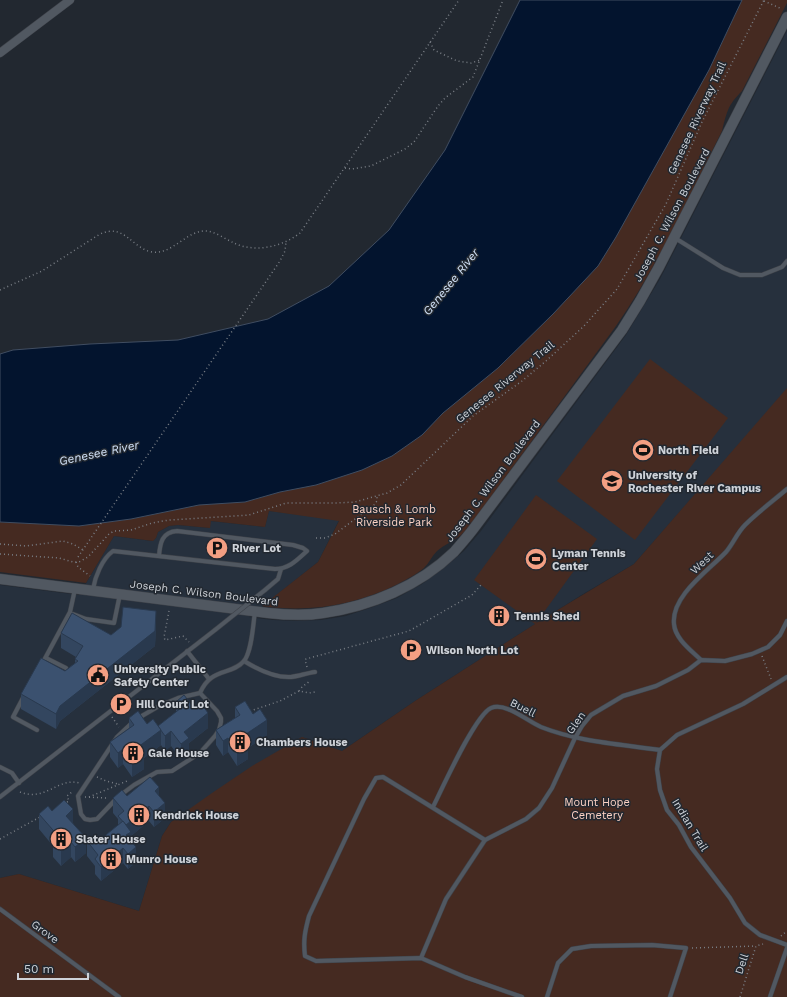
<svg xmlns="http://www.w3.org/2000/svg" width="787" height="997" font-family="'Work Sans',sans-serif">
<style>
.built{fill:#26303d}
.green{fill:#452a21}
.water{fill:#03142e;stroke:#404d61}
.lines{fill:none;stroke-linecap:round;stroke-linejoin:round}
.service-casing{stroke:#3e4249;stroke-width:5}
.minor-casing{stroke:#3e4249;stroke-width:9}
.tertiary-casing{stroke:#3e4249;stroke-width:11}
.path{stroke:#797e85;stroke-width:1.5;stroke-dasharray:1 3;stroke-linecap:butt}
.service{stroke:#515861;stroke-width:4}
.minor{stroke:#515861;stroke-width:8}
.tertiary{stroke:#515861;stroke-width:10}
.service-bridge-casing{stroke:#3e4249;stroke-width:5;stroke-linecap:butt}
.service-bridge{stroke:#515861;stroke-width:4}
.wall{fill:#33465f}
.shaded-wall{fill:#29394e}
.building{fill:#3b516f;stroke:#29394e}
.labels{text-anchor:middle;dominant-baseline:central;stroke-width:3;stroke-linejoin:round;paint-order:stroke}
.street-label{font-size:11px;fill:#ced2d8;stroke:#222830}
.poi-label{font-size:11px;font-weight:bold;fill:#ced2d8;stroke:#222830;text-anchor:start}
.park-label{font-size:11px;fill:#fdd2c4;stroke:#222830}
.water-label{font-size:12px;font-style:italic;fill:#d0e0f6;stroke:#222830}
</style>
<rect width="100%" height="100%" fill="#222830"/>
<!-- built -->
<path class="built" d="M787,31V390L634,564L583,594L521,633L415,701L342,751L302,737L171,822L162,836L139,911L19,874L0,878V585L79,595L114,536L152,541L156,538L158,532L169,526L178,525L210,528V521L265,527L269,511L339,520L318,562L249,617L273,620L296,621L321,620L346,616L370,608L397,598L422,584L444,568L464,551L481,531L626,335L660,279Z"/>
<!-- green -->
<g class="green">
<path d="M742,0H787V3L742,91C728,105 727,111 722,131C689,196 658,266 616,326L474,520C469,525 465,532 460,536C453,541 444,545 437,551C432,556 429,563 424,568C417,574 407,579 398,584C356,605 309,613 262,606L318,562L339,521L269,511L265,527L211,521L210,528L178,525L169,526L158,532L156,538L153,541L114,536L86,583L0,572V522L79,526L131,519L199,505L245,502L280,492L316,485L362,470L392,456L422,435L443,413L498,368L553,314L598,266L616,236L709,70Z"/>
<path d="M650,359L728,418L635,540L557,481Z"/>
<path d="M787,388V997H0V878L19,874L139,911L162,836L171,822L212,793L252,766L302,737L342,751L415,701L535,624L474,580L536,495L597,539L536,623L634,564Z"/>
</g>
<!-- water -->
<path class="water" d="M520,0H742L709,70L616,237L598,266L553,314L498,368L443,413L422,435L392,456L362,470L316,485L280,492L245,502L199,505L131,519L79,526L0,522V354L13,350L90,344L178,340L268,319L329,286L389,230L445,150Z"/>
<g class="lines">
<!-- service casing -->
<g class="service-casing">
<g id="service">
<path d="M675,238L723,268L740,275H762L782,267L787,261"/>
<path d="M93,589C95,577 102,559 113,551L275,569C289,569 297,560 307,551L303,548L293,545L177,531C162,532 160,543 159,556"/>
<path d="M265,590L278,579L281,569"/>
<path d="M73,614L86,619L114,623L120,594"/>
<path d="M187,651L209,679"/>
<path d="M46,658L66,668"/>
<path d="M701,660C692,651 675,639 674,624C671,596 708,571 726,552C733,544 737,533 745,525C758,512 773,501 787,489"/>
<path d="M244,661C257,669 275,678 291,677C299,676 307,673 315,672"/>
<path d="M42,664L70,612L75,589"/>
<path d="M787,677L743,704L677,735L660,750L657,769L660,790L667,810L679,825L691,847L730,898L745,923L760,935L787,945"/>
<path d="M200,693L217,711L221,718V722L219,730L215,736L200,753L172,771L157,772L134,785L118,797L97,819L90,820L85,819L81,814L78,796L117,737L135,720L159,706L178,698Z"/>
<path d="M200,693C211,667 231,676 244,661C252,651 253,624 255,612"/>
<path d="M24,696L13,717L37,730"/>
<path d="M0,767L12,773L19,783"/>
<path d="M0,797L215,630"/>
<path d="M433,807C442,789 475,715 491,708C506,702 527,721 541,727C579,742 620,744 660,750"/>
<path d="M0,909L119,997"/>
<path d="M421,958L446,899L485,840"/>
<path d="M522,997L465,977L421,958L316,961L305,956C303,940 305,931 309,916L364,799L376,778L383,777L485,840L526,819L539,808L552,788L575,738L582,726L591,715L623,696L656,686L688,670L701,660L725,661L752,654L768,647L780,635L787,621"/>
<path d="M547,997L558,963L572,949L591,946L652,945L686,948L670,997"/>
<path d="M770,997L787,948"/>
</g>
</g>
<!-- minor casing -->
<g class="minor-casing">
<path id="minor" d="M0,53L70,0"/>
</g>
<!-- tertiary casing -->
<g class="tertiary-casing">
<path id="tertiary" d="M0,579L268,613C286,615 305,616 323,613C371,606 419,586 454,552C461,544 468,536 474,528L622,330L640,301L659,267L787,17"/>
</g>
<!-- path -->
<g class="path">
<path d="M764,1L782,9"/>
<path d="M430,42L434,50L457,61L471,63L480,60"/>
<path d="M345,168L352,169L371,166L405,149L414,142L438,106L445,98L473,77L503,0"/>
<path d="M0,290L42,271L100,234C125,223 131,248 152,252C172,255 186,231 205,231C215,231 225,239 234,243C255,253 282,247 300,233L459,0"/>
<path d="M316,538H325L335,534L374,505L377,501V497"/>
<path d="M0,544L26,546L63,541L73,544L83,550"/>
<path d="M0,554L59,558L73,562H79L88,557L109,534L114,531L131,530L152,523L169,520L249,515L286,503H337L355,502L387,493L401,485L473,416L522,381L546,361L584,326L617,289L666,204L702,122L764,0"/>
<path d="M78,557L280,261L285,251L286,242"/>
<path d="M76,562L78,567L90,576"/>
<path d="M169,611L164,637L165,640L183,636L189,642"/>
<path d="M762,656L771,679"/>
<path d="M307,667L305,660L306,659L409,631L472,595L481,585"/>
<path d="M299,691L302,687L310,681V680"/>
<path d="M250,711L280,701L299,691L309,693L315,692"/>
<path d="M112,717L119,727"/>
<path d="M97,777L106,781L118,784"/>
<path d="M20,792C46,802 58,777 79,783"/>
<path d="M85,797L107,798"/>
<path d="M89,797L127,781"/>
<path d="M67,802L69,801L67,796L72,792"/>
<path d="M0,839L40,817"/>
<path d="M781,936L787,931"/>
<path d="M692,948L756,946"/>
<path d="M740,997L756,946L763,944"/>
</g>
<!-- service -->
<use href="#service" class="service"/>
<!-- minor -->
<use href="#minor" class="minor"/>
<!-- tertiary -->
<use href="#tertiary" class="tertiary"/>
<!-- service-bridge casing -->
<g class="service-bridge-casing">
<path id="service-bridge" d="M215,630L265,590"/>
</g>
<!-- service-bridge -->
<use href="#service-bridge" class="service-bridge"/>
</g>
<!-- wall -->
<g class="wall">
<path d="M493,612L505,618L498,622L493,614Z"/>
<path d="M156,625L155,646L60,721L56,729L21,709V694L65,671L75,663V659L76,657L61,648V633L111,635Z"/>
<path d="M176,702L208,728L189,743V753L181,759L171,746L165,751L161,745L144,758V769L132,777L123,764L118,768L110,757V742L129,728V718L158,726L176,712Z"/>
<path d="M235,707L267,735L248,748V759L237,766L228,752L223,756L216,745V730L235,718Z"/>
<path d="M127,796L159,797L165,818L154,827L149,821L131,836V841L136,862L128,869L123,863L101,881L95,874V866L87,856V841L101,839L118,825V819L113,813V798Z"/>
<path d="M52,811L73,823L86,853L75,862L71,857L61,866L53,857V846L39,829V814Z"/>
</g>
<!-- shaded-wall -->
<g class="shaded-wall">
<path d="M156,611V625L155,646L60,721L56,729V714L60,706Z"/>
<path d="M505,616V618L498,622V620Z"/>
<path d="M208,713V728L189,743V753L181,759V744L184,732Z"/>
<path d="M267,720V735L248,748V759L237,766V751L243,736Z"/>
<path d="M161,730V745L144,758V769L132,777V762L138,747Z"/>
<path d="M171,731V746L165,751V736Z"/>
<path d="M228,738V752L223,756V741Z"/>
<path d="M123,749V764L118,768V753Z"/>
<path d="M159,787V802L155,791Z"/>
<path d="M165,803V818L154,827V812Z"/>
<path d="M149,806V821L131,836V846L126,850V825Z"/>
<path d="M73,809V824L66,816Z"/>
<path d="M86,838V853L75,862V847Z"/>
<path d="M71,842V857L61,866V851Z"/>
<path d="M136,847V862L128,869V854Z"/>
<path d="M123,848V863L101,881V867Z"/>
</g>
<!-- building -->
<g class="building">
<path d="M123,607L156,611L155,631L60,706L56,714L21,694L41,658L65,671L78,661L75,659L83,646L61,633L72,613L111,635L121,627Z"/>
<path d="M500,608L505,616L498,620L493,612Z"/>
<path d="M184,695L194,708L201,703L208,713L184,732L189,738L181,744L171,731L165,736L158,726L181,708L176,702Z"/>
<path d="M245,701L253,714L260,709L267,720L243,736L248,744L237,751L228,738L223,741L216,730L240,715L235,707Z"/>
<path d="M138,711L147,724L153,719L161,730L138,747L144,754L132,762L123,749L118,753L110,742L134,725L129,718Z"/>
<path d="M150,777L159,787L155,791L165,803L154,812L149,806L126,825L118,816L124,811L113,798L122,790L127,796Z"/>
<path d="M64,800L73,809L66,816L86,838L75,847L71,842L61,851L53,843L59,837L39,814L48,806L52,811Z"/>
<path d="M123,821L131,832L126,835L136,847L128,854L123,848L101,867L95,859L98,855L87,841L96,834L101,839Z"/>
</g>
<!-- icons -->
<defs>
<g id="stadium-disc" transform="scale(1.15)"><circle r="9.5" fill="#f39f83" stroke="#222830"/><path d="M0-5a6.5 5 0 1 0 0 10a6.5 5 0 1 0 0-10ZM-3.5-1.8h7v3.6h-7Z" fill="#111"/></g>
<g id="university-disc" transform="scale(1.15)"><circle r="9.5" fill="#f39f83" stroke="#222830"/><path d="M0-5L7-2L0 1L-7-2ZM-4 1L0 2.5L4 1V4Q0 6-4 4Z" fill="#111"/></g>
<g id="parking-disc" transform="scale(1.15)"><circle r="9.5" fill="#f39f83" stroke="#222830"/><path d="M-3.5-5.5H1a3.5 3.5 0 0 1 0 7H-1V5.5H-3.5ZM-1-3.4V-.6H.8a1.4 1.4 0 0 0 0-2.8Z" fill="#111"/></g>
<g id="building-disc" transform="scale(1.15)"><circle r="9.5" fill="#f39f83" stroke="#222830"/><path d="M-4-6H4V6H1V3H-1V6H-4ZM-2.5-4.3h1.7v1.8h-1.7ZM.8-4.3h1.7v1.8H.8ZM-2.5-1h1.7V.8h-1.7ZM.8-1h1.7V.8H.8Z" fill="#111"/></g>
<g id="civic-disc" transform="scale(1.15)"><circle r="9.5" fill="#f39f83" stroke="#222830"/><path d="M-.6-6.5H3V-4.5H.6V-3L4-1V1h2V6H-6V1h2V-1L-.6-3ZM-1.2 2.5V6h2.4V2.5Z" fill="#111"/></g>
</defs>
<g fill-rule="evenodd">
<use href="#stadium-disc" x="643" y="450"/>
<use href="#university-disc" x="612" y="481"/>
<use href="#parking-disc" x="217" y="548"/>
<use href="#stadium-disc" x="536" y="559"/>
<use href="#building-disc" x="499" y="616"/>
<use href="#parking-disc" x="411" y="650"/>
<use href="#civic-disc" x="98" y="675"/>
<use href="#parking-disc" x="121" y="704"/>
<use href="#building-disc" x="240" y="742"/>
<use href="#building-disc" x="133" y="753"/>
<use href="#building-disc" x="139" y="815"/>
<use href="#building-disc" x="61" y="839"/>
<use href="#building-disc" x="111" y="859"/>
</g>
<g class="labels">
<!-- street labels -->
<g class="street-label">
<text transform="translate(697 118) rotate(-65)">Genesee Riverway Trail</text>
<text transform="translate(672 215) rotate(-62)">Joseph C. Wilson Boulevard</text>
<text transform="translate(505 382) rotate(-39)">Genesee Riverway Trail</text>
<text transform="translate(493 481) rotate(-53)">Joseph C. Wilson Boulevard</text>
<text transform="translate(702 563) rotate(-44)">West</text>
<text transform="translate(204 593) rotate(7)">Joseph C. Wilson Boulevard</text>
<text transform="translate(523 708) rotate(27)">Buell</text>
<text transform="translate(576 723) rotate(-55)">Glen</text>
<text transform="translate(690 825) rotate(59)">Indian Trail</text>
<text transform="translate(45 932) rotate(36)">Grove</text>
<text transform="translate(742 964) rotate(-72)">Dell</text>
</g>
<!-- poi labels -->
<g class="poi-label">
<text x="658" y="450">North Field</text>
<text x="628" y="475">University of<tspan x="628" dy="13">Rochester River Campus</tspan></text>
<text x="232" y="548">River Lot</text>
<text x="552" y="553">Lyman Tennis<tspan x="552" dy="13">Center</tspan></text>
<text x="514" y="616">Tennis Shed</text>
<text x="426" y="650">Wilson North Lot</text>
<text x="114" y="669">University Public<tspan x="114" dy="13">Safety Center</tspan></text>
<text x="136" y="704">Hill Court Lot</text>
<text x="256" y="742">Chambers House</text>
<text x="148" y="753">Gale House</text>
<text x="154" y="815">Kendrick House</text>
<text x="76" y="839">Slater House</text>
<text x="126" y="859">Munro House</text>
</g>
<!-- park labels -->
<g class="park-label">
<text x="394" y="509">Bausch &amp; Lomb<tspan x="394" dy="13">Riverside Park</tspan></text>
<text x="597" y="802">Mount Hope<tspan x="597" dy="13">Cemetery</tspan></text>
</g>
<!-- water labels -->
<g class="water-label">
<text transform="translate(451 282) rotate(-51)">Genesee River</text>
<text transform="translate(99 453) rotate(-12)">Genesee River</text>
</g>
</g>
<!-- scale -->
<path d="M18 973v6h70v-6" fill="none" stroke="#ced2d8" stroke-width="2"/>
<text x="24" y="973" font-size="12" fill="#ced2d8" stroke="#222830" stroke-width="3" paint-order="stroke">50 m</text>
</svg>
